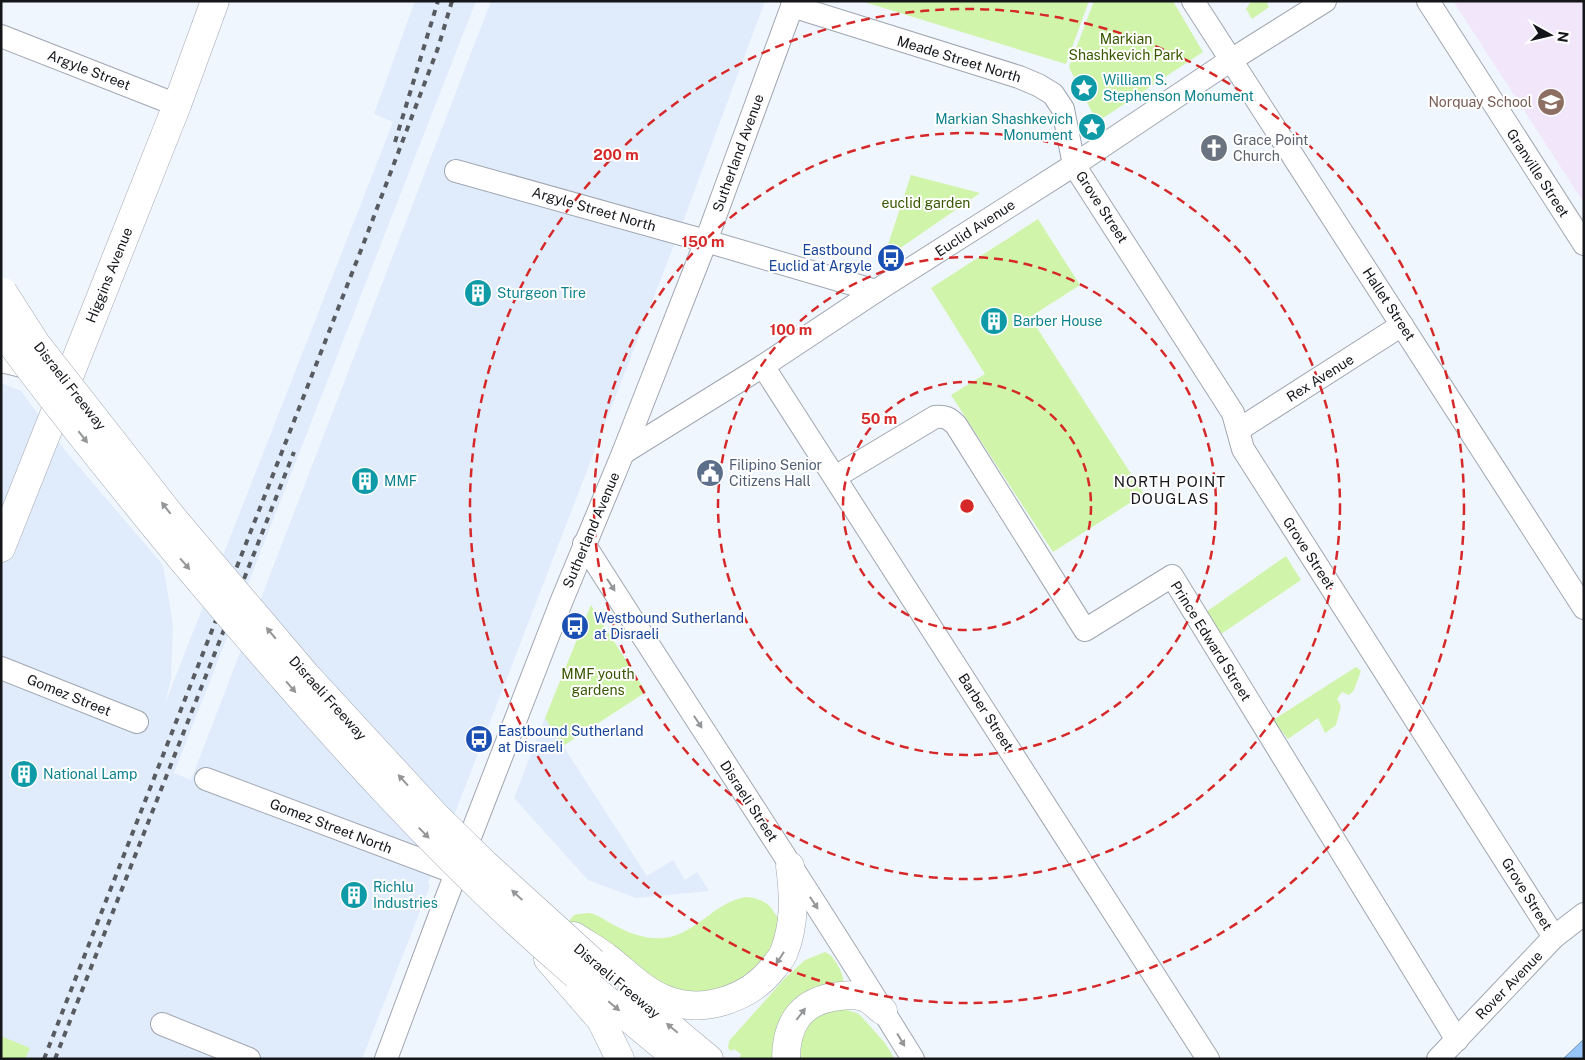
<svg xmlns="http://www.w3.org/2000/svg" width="1585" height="1060" font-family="'Public Sans',sans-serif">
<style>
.built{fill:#e0ebfc}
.education{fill:#f2e6fb}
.green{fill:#d0f4aa}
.water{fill:#97c6fa;stroke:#7091b7}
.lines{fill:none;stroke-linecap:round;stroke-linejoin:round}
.minor-casing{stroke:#a0a6b0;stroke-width:24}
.major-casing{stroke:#a0a6b0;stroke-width:29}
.minor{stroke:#fff;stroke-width:22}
.major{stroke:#fff;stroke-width:28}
.rail{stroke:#585b60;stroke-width:4;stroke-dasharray:6 6;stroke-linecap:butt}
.major-bridge-casing{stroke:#a0a6b0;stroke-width:29;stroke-linecap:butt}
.major-bridge{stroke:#fff;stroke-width:28}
.oneway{fill:#959698}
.ring{fill:none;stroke:#d62828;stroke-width:2.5;stroke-dasharray:9 6}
.labels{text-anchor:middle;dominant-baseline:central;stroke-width:4;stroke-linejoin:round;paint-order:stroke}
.park-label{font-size:14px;fill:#385800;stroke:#fff}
.street-label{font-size:14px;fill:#14161a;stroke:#fff}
.culture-label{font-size:14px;fill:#0d838f;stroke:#fff;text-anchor:start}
.education-label{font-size:14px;fill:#785e54;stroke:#fff;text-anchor:end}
.worship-label{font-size:14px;fill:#5b616d;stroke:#fff;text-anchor:start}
.transit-label{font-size:14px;fill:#164399;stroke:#fff;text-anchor:start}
.service-label{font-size:14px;fill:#4e5e75;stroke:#fff;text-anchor:start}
.neighbourhood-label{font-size:15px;letter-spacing:1px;fill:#14161a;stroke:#fff}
.centre{fill:#d62828;stroke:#fff;stroke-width:2.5}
.ring-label{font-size:15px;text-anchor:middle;font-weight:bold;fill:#d62828;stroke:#fff;stroke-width:4;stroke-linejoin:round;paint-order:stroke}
</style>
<rect width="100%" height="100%" fill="#f0f6fe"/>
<!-- built -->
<g class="built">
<path d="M415,1H476L174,773L191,780L491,1H765L684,219L428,883L430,886L362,1059H1V383L21,391L68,454L163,565L173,624L171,680L164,706L393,122L374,114Z"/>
<path d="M545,718L647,876L673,860L685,880L697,872L709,891L636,898L588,880L514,798Z"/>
</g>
<!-- education -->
<path class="education" d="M1453,1H1584V203Z"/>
<!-- green -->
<g class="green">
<path d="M861,1H1089L1066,64Z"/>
<path d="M1094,1H1173L1203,52L1097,122L1069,67Z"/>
<path d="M1251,1H1266L1269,7L1252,19L1246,9Z"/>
<path d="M911,175L980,193L883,260Z"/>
<path d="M1038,219L1080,285L1030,317L1144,494L1053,552L951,395L985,374L931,288Z"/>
<path d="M1286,556L1301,580L1221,634L1206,612Z"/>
<path d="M591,605L646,692L563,746L545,718Z"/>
<path d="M1356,667L1361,671L1354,690L1349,695L1342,692L1337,699L1341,706L1336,725L1325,733L1318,718L1288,739L1273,720Z"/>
<path d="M746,897C756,898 765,900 772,909C775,914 776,916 781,919L771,952L735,987L678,995L607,950L569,921L574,915C579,914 584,913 589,913C596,914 604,919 610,923C627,932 644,940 664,938C697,934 714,902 746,897Z"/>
<path d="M825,952C835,956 844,974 844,985L773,1059H739L741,1054L734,1049L731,1051L728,1048L729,1041L785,978L805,960Z"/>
<path d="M843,1009L857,1013L861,1016L885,1043L895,1059H794L793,1053L813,1015Z"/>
<path d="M1,1036L30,1048L25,1059H1Z"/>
</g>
<!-- water -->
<path class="water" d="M1584,1039V1059H1563Z"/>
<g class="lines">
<!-- minor casing -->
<g class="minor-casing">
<g id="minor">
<path d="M1193,1L1584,608"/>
<path d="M1428,1L1584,244"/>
<path d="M792,6L1019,77L1038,85L1053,94L1063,109L1074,165L1233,413L1243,449L1554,937"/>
<path d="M1,36L177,105"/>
<path d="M456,171L706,241L876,291"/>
<path d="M1,361L38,370"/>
<path d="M763,366L1208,1059"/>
<path d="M1238,430L1402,325"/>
<path d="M623,453L763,366L879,289L1074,165L1231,60L1325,1"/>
<path d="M835,477L935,417C945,416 949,418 956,425L1085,630L1172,576L1457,1040"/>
<path d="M584,544C693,716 806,885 913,1059"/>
<path d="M1,668L137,722"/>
<path d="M206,779L456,873"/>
<path d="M162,1024L249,1059"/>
<path d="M386,1059L441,912L562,600L623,453L706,241L794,1"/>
<path d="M1438,1059L1554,937L1584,914"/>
</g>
</g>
<!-- major casing -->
<g class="major-casing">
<g id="major">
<path d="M1,548L177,105L215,1"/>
<path d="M574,936C584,943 596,949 606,957C625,971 642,990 664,999C702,1015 749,999 773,968C777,963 782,958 784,952C795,924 794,896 790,866"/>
<path d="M548,959L601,1020L620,1059"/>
<path d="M585,982L678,1059"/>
<path d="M631,994L709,1059"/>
<path d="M786,1059C786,1026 799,1003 833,997C843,995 854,994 864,997C871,1000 878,1007 883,1011"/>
</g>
</g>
<!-- minor -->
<use href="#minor" class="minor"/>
<!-- major -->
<use href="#major" class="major"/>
<!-- rail -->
<g class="rail">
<path d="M395,142L438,1"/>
<path d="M44,1059L363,245L438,48L452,1"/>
<path d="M55,1059L294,452"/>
</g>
<!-- major-bridge casing -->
<g class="major-bridge-casing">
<g id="major-bridge">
<path d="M3,292L37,345L172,517L306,675L435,815L485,864L593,962"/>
<path d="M1,329C26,366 55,401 82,436C125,490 167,543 212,595C325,728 442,861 576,975"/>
</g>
</g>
<!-- major-bridge -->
<use href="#major-bridge" class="major-bridge"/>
</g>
<!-- one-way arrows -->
<defs><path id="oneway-solid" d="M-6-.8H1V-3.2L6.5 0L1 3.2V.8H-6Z" transform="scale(1.25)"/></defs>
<g class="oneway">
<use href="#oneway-solid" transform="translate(83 437) rotate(52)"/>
<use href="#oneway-solid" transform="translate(166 508) rotate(-128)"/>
<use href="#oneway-solid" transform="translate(185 564) rotate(49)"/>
<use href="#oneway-solid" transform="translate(611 585) rotate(57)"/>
<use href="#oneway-solid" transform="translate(271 633) rotate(-130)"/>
<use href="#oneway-solid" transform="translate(291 687) rotate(49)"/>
<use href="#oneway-solid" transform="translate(698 722) rotate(57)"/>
<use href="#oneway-solid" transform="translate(403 780) rotate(-132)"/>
<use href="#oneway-solid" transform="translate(424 833) rotate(46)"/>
<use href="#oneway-solid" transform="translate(517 895) rotate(-137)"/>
<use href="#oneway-solid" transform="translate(814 903) rotate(57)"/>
<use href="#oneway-solid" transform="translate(780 958) rotate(123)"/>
<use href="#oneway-solid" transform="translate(614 1006) rotate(40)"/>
<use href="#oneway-solid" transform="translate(801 1014) rotate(-52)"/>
<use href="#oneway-solid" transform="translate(672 1028) rotate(-140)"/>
<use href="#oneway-solid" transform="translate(901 1040) rotate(59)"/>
</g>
<!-- distance rings -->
<g class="ring">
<circle cx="967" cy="506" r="124"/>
<circle cx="967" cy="506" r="249"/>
<circle cx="967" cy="506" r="373"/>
<circle cx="967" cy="506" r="497"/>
</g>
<!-- icons -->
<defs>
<g id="sight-disc" transform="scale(1.4375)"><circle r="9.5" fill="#0f9aa8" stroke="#fff"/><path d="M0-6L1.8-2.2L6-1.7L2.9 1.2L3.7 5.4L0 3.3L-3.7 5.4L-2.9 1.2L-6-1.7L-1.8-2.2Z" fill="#fff"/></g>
<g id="school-disc" transform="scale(1.4375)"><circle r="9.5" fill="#8d6e63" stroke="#fff"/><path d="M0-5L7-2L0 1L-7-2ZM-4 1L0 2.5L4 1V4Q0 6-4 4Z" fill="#fff"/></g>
<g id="church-disc" transform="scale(1.4375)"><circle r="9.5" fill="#6b7280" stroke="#fff"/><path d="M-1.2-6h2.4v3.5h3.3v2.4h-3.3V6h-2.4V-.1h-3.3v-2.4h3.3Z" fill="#fff"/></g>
<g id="bus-disc" transform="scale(1.4375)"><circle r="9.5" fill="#1a4fb4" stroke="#fff"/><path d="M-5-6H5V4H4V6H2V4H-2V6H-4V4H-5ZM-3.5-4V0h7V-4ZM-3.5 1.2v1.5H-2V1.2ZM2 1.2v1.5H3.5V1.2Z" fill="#fff"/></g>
<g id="building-disc" transform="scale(1.4375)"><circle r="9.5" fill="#0f9aa8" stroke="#fff"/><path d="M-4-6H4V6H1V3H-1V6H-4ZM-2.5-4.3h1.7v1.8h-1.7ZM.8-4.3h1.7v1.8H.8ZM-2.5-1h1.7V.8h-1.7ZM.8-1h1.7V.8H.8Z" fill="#fff"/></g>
<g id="civic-disc" transform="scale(1.4375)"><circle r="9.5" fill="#5c6f8a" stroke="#fff"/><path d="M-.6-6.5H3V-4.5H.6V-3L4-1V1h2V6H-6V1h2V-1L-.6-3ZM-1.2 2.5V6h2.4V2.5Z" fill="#fff"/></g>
</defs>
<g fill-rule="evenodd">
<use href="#sight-disc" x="1084" y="88"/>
<use href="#school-disc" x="1551" y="102"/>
<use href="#sight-disc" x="1092" y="127"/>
<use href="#church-disc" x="1214" y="148"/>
<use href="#bus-disc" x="891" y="258"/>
<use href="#building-disc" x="478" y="293"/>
<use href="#building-disc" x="994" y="321"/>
<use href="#civic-disc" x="710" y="473"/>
<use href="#building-disc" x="365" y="481"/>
<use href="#bus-disc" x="575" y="626"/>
<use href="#bus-disc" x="479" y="739"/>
<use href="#building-disc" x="24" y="774"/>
<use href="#building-disc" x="354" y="895"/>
</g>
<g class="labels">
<!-- park labels -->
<g class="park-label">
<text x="1126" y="39">Markian<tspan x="1126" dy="16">Shashkevich Park</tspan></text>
<text x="926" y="203">euclid garden</text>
<text x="598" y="674">MMF youth<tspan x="598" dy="16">gardens</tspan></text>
</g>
<!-- street labels -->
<g class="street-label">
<text transform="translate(959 59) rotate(17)">Meade Street North</text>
<text transform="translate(89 70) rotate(21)">Argyle Street</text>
<text transform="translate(738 153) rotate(-70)">Sutherland Avenue</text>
<text transform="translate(1538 173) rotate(57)">Granville Street</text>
<text transform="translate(1102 207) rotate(57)">Grove Street</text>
<text transform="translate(594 209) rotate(16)">Argyle Street North</text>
<text transform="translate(975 228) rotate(-33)">Euclid Avenue</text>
<text transform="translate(109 275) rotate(-68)">Higgins Avenue</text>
<text transform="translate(1389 304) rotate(57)">Hallet Street</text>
<text transform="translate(1320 378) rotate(-32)">Rex Avenue</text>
<text transform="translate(70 386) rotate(52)">Disraeli Freeway</text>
<text transform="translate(591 530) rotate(-67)">Sutherland Avenue</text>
<text transform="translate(1309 553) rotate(57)">Grove Street</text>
<text transform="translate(1211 641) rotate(58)">Prince Edward Street</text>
<text transform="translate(69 695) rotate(22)">Gomez Street</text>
<text transform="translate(328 698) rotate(48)">Disraeli Freeway</text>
<text transform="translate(986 712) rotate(57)">Barber Street</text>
<text transform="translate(749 801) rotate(57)">Disraeli Street</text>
<text transform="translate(331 826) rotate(21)">Gomez Street North</text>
<text transform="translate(1527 894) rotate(58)">Grove Street</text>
<text transform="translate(617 981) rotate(40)">Disraeli Freeway</text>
<text transform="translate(1509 985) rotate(-46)">Rover Avenue</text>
</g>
<!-- culture labels -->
<g class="culture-label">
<text x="1103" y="80">William S.<tspan x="1103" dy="16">Stephenson Monument</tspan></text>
<text x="1073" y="119" text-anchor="end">Markian Shashkevich<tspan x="1073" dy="16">Monument</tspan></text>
<text x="497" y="293">Sturgeon Tire</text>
<text x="1013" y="321">Barber House</text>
<text x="384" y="481">MMF</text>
<text x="43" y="774">National Lamp</text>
<text x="373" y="887">Richlu<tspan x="373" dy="16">Industries</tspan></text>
</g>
<!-- education labels -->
<g class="education-label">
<text x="1532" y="102">Norquay School</text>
</g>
<!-- worship labels -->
<g class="worship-label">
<text x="1233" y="140">Grace Point<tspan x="1233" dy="16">Church</tspan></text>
</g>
<!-- transit labels -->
<g class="transit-label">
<text x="872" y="250" text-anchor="end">Eastbound<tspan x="872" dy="16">Euclid at Argyle</tspan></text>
<text x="594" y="618">Westbound Sutherland<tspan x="594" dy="16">at Disraeli</tspan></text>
<text x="498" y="731">Eastbound Sutherland<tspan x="498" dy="16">at Disraeli</tspan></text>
</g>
<!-- service labels -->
<g class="service-label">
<text x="729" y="465">Filipino Senior<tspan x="729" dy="16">Citizens Hall</tspan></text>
</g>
<!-- neighbourhood labels -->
<g class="neighbourhood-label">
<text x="1170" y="481">NORTH POINT<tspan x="1170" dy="17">DOUGLAS</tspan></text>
</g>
</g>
<circle cx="967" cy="506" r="8" class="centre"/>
<g class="ring-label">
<text x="616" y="160">200 m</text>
<text x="703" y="247">150 m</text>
<text x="791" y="335">100 m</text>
<text x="879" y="424">50 m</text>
</g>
<!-- border -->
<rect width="1585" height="1060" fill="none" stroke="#14161a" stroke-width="5"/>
<!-- north arrow -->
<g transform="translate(1550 35) rotate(98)" stroke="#ffffff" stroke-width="4" paint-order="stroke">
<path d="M0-4L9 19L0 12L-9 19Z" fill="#14161a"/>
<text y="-8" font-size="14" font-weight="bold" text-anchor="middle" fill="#14161a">N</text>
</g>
</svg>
